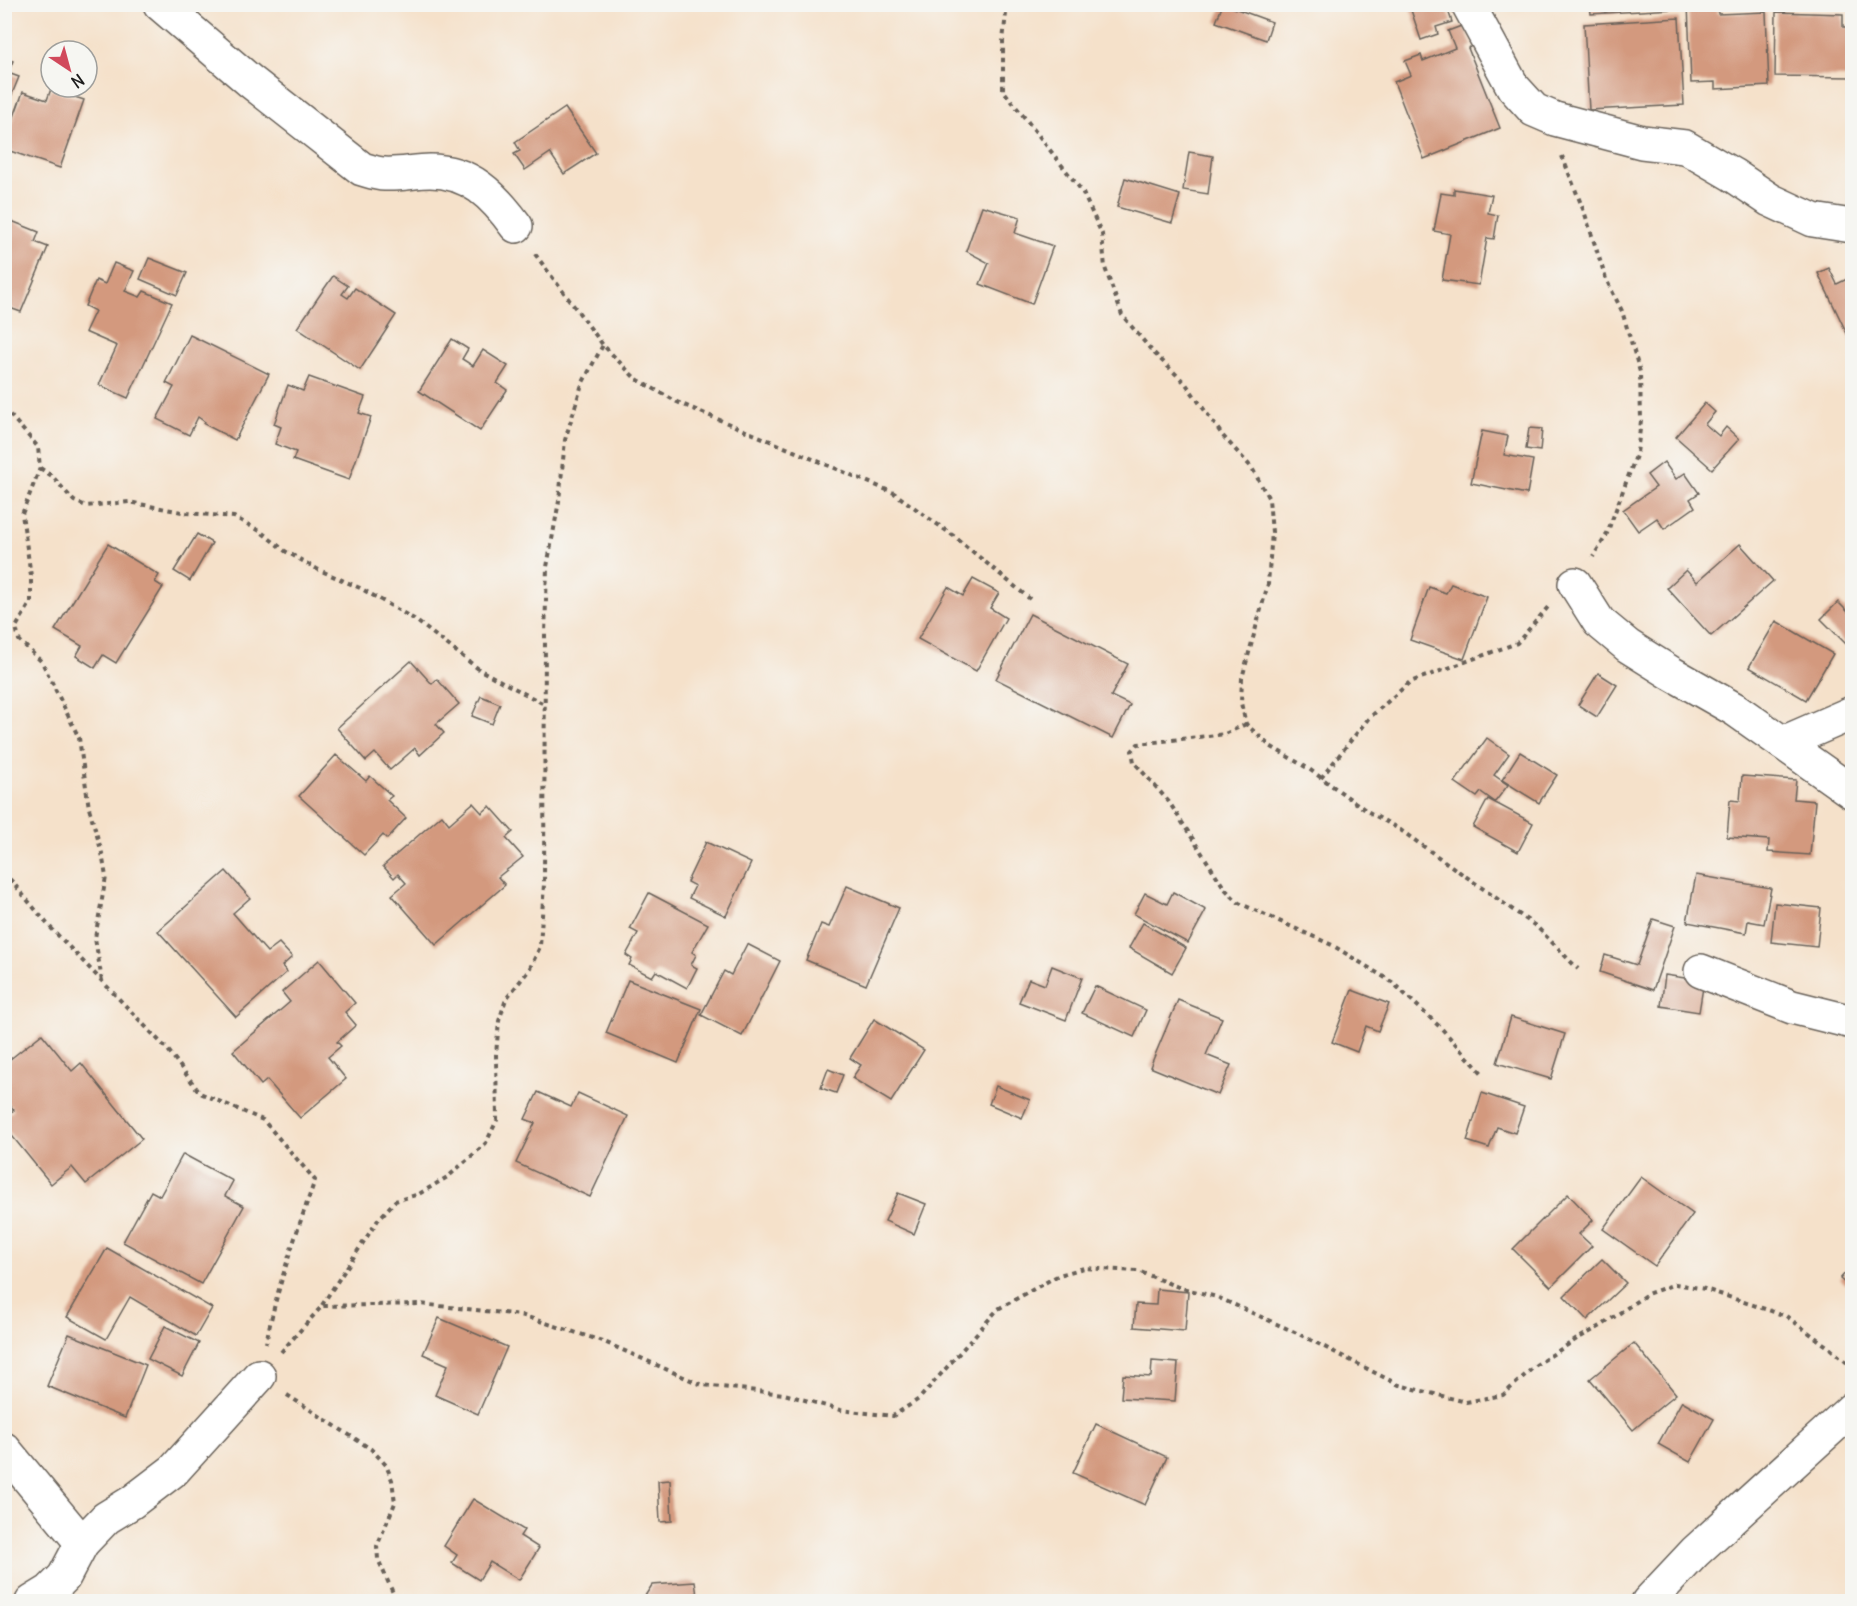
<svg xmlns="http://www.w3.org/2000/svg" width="1857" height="1606" font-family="Delius,sans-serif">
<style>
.building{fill:#d3997e}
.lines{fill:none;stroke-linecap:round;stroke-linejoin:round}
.minor-casing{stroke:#686159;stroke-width:36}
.path{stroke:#686159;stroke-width:4;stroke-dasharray:4.5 4.5;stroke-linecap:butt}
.minor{stroke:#fff;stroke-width:33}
</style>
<rect width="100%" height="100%" fill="#f6f6f2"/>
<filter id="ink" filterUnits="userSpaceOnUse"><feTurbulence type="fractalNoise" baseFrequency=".0167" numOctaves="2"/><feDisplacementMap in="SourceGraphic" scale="12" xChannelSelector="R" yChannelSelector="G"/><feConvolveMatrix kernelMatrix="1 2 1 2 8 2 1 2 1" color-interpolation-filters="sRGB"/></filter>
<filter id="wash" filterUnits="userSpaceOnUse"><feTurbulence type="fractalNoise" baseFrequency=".008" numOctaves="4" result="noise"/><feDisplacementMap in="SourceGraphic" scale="24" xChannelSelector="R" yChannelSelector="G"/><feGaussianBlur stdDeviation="1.35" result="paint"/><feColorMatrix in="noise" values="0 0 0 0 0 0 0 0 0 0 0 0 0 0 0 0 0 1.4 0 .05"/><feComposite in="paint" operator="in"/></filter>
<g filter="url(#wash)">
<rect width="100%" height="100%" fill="#f5e1ca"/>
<g id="blocks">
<!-- building -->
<g class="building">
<path d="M1223,4L1272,22L1266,40L1216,22Z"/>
<path d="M1409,4H1446L1452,22L1436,27L1438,34L1421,40Z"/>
<path d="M1590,4H1672L1673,9L1591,14Z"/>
<path d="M1688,4H1717L1718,14L1766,12L1769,86L1715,89V82L1691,83Z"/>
<path d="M1776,12L1843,14V27H1852V77L1775,76Z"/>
<path d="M1679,18L1684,105L1589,110L1584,24Z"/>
<path d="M1464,25L1472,46L1468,48L1500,128L1424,159L1394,82L1411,75L1405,61L1421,55L1423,61L1455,48L1448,31Z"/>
<path d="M4,58L13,61L8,73L19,77L5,111Z"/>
<path d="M51,89L84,100L60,168L4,149V144L23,92L47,100Z"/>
<path d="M565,108L596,153L564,174L550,153L525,170L514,154L520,151L515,142Z"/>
<path d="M1189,152L1213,156L1208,194L1183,190Z"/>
<path d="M1125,178L1180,195L1172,223L1117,207Z"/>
<path d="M1454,189L1492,195L1488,213L1498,215L1494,239L1487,238L1479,285L1442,280L1450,234L1434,231L1441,193L1454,195Z"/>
<path d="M982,206L1020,217L1015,233L1053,246L1032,304L980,284L989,263L966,251Z"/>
<path d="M4,218L39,232L35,242L48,247L21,312L4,306Z"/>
<path d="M149,258L187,273L177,295L140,279Z"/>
<path d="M114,263L134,271L125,291L140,297L144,291L172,303L128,398L99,385L117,346L85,332L95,311L85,306L96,280L105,284Z"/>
<path d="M1829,268L1837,284L1851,277L1852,281V344L1818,273Z"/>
<path d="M333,276L348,286L342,294L348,298L355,288L396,315L360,370L297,328Z"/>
<path d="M190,335L269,374L235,440L204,424L205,422L198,417L189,435L157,419L174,387L166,383Z"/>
<path d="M452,339L468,349L462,359L473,366L483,350L508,366L497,383L507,390L480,431L419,391Z"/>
<path d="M309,377L365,397L359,413L371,417L349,480L293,460L296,452L275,444L281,427L274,424L288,385L303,391Z"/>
<path d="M1705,403L1715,412L1705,424L1719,436L1726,427L1739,439L1712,469L1676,437Z"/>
<path d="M1529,428L1542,429L1540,451L1526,449Z"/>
<path d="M1482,431L1508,436L1504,455L1533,460L1527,494L1471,483Z"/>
<path d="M1664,462L1676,479L1685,473L1699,493L1690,499L1695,507L1664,529L1657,518L1638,531L1623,510L1656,487L1647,475Z"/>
<path d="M197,534L212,543L190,581L174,571Z"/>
<path d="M108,544L159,575L155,582L163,587L116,663L103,655L95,668L76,656L82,646L55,630Z"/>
<path d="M1740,544L1773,581L1711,636L1667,588L1686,570L1697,582Z"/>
<path d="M973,579L999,593L990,608L1006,618L976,671L918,639L948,587L963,596Z"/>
<path d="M1451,584L1487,597L1464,659L1410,640L1429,587L1446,593Z"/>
<path d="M1838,602L1852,616V650L1821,619Z"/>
<path d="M1030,614L1128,664L1111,696L1130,705L1113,738L996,679Z"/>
<path d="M1776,621L1833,654L1806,700L1749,667Z"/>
<path d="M411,661L432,684L437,679L459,704L436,724L444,733L420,755L415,748L390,770L375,753L366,761L337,728Z"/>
<path d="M1598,673L1617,685L1597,717L1578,705Z"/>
<path d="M481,696L500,704L492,724L472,716Z"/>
<path d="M1487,738L1509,754L1494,775L1508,785L1495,802L1481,792L1477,797L1455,782Z"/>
<path d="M1520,752L1557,775L1539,803L1502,780Z"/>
<path d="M336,755L366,781L370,776L392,796L387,800L406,818L387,839L383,835L364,855L299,796Z"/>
<path d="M1742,776L1796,780L1794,799L1815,801L1810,855L1768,852L1769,840L1727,837L1730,800L1740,801Z"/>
<path d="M1488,799L1533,823L1518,852L1473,827Z"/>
<path d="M473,803L482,813L490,806L513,832L506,838L523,857L498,877L505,885L436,945L392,895L406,883L398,874L394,878L383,866L442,815L449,824Z"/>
<path d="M706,842L751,863L726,916L689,898L695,886L687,882Z"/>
<path d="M226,871L250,898L233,913L267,952L279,943L292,957L282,966L287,972L236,1017L158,931Z"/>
<path d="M1696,875L1771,888L1764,924L1748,921L1746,933L1687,922Z"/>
<path d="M847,886L899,908L866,985L806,960L821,924L829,927Z"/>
<path d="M1173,892L1206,910L1188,943L1134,914L1145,893L1167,904Z"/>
<path d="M649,893L708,924L692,952L696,955L691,965L697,968L687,988L656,971L652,977L629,965L632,959L626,955L638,933L630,929Z"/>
<path d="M1775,903L1821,908L1817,947L1771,942Z"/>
<path d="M1653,919L1675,926L1653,990L1600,972L1605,955L1637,965Z"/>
<path d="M1143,923L1186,948L1172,973L1129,948Z"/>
<path d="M747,944L780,961L742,1036L701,1015L724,971L731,975Z"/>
<path d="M319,960L355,1003L345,1012L356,1025L337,1042L341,1046L328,1057L346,1079L300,1118L267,1080L261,1085L233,1051L290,1002L282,992Z"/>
<path d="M1052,966L1082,978L1066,1020L1019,1002L1029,979L1045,985Z"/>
<path d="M1665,975L1704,981L1699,1012L1661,1006Z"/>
<path d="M628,980L701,1009L678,1063L606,1033Z"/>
<path d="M1095,986L1146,1010L1134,1037L1082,1013Z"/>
<path d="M1352,990L1389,1004L1378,1031L1366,1026L1357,1052L1332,1042Z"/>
<path d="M1178,1000L1222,1018L1206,1055L1231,1065L1218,1095L1150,1067Z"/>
<path d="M1511,1017L1565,1034L1551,1079L1497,1063Z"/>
<path d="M874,1019L924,1050L891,1102L852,1078L861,1065L850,1058Z"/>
<path d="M42,1034L72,1071L81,1063L142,1139L86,1184L72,1167L51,1184L4,1126V1117L14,1110L4,1098V1064Z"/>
<path d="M828,1069L843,1075L836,1093L821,1088Z"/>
<path d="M996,1086L1030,1100L1022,1118L989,1104Z"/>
<path d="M538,1092L571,1107L578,1093L628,1116L590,1197L516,1163L535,1123L525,1119Z"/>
<path d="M1482,1093L1524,1107L1515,1133L1497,1127L1489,1148L1467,1141Z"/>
<path d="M183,1154L233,1181L225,1196L244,1206L201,1284L123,1242L151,1191L160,1196Z"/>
<path d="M1641,1177L1693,1214L1655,1266L1603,1229Z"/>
<path d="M898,1193L926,1204L914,1234L885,1221Z"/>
<path d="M1568,1194L1593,1220L1579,1234L1592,1246L1551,1287L1513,1249Z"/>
<path d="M107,1248L212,1308L196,1336L130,1297L106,1339L67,1317Z"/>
<path d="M1602,1259L1626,1283L1587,1320L1564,1296Z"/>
<path d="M1852,1265V1289L1840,1279Z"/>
<path d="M1157,1289L1188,1292L1185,1331L1134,1327L1136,1304L1156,1305Z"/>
<path d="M439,1318L507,1347L478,1414L435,1395L448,1365L423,1354Z"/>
<path d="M165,1326L199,1343L182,1376L148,1359Z"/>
<path d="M69,1334L146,1365L125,1418L47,1386Z"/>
<path d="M1634,1343L1676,1394L1633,1430L1590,1379Z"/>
<path d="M1152,1361L1178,1363L1175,1401L1121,1398L1123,1375L1151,1377Z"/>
<path d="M1682,1401L1714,1419L1690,1462L1658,1444Z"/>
<path d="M1096,1424L1167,1457L1145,1505L1073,1473Z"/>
<path d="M670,1480L672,1521L660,1522L658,1481Z"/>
<path d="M473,1499L524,1530L520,1536L539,1548L519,1580L490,1562L479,1580L452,1563L457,1555L444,1546Z"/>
<path d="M695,1582L698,1602H641L652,1585Z"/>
</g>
</g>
</g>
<g filter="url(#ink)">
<use href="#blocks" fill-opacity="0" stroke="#686159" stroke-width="1.5"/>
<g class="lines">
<!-- minor casing -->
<g class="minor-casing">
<g id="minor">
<path d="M160,4L250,81L362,169C369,171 377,174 384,174C400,175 415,171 430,171C470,171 494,196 516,226"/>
<path d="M1468,4L1513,87L1534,110L1555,119L1642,142L1685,147L1733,175L1770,200L1813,220L1852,226"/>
<path d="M1575,584L1599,622L1628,646L1671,673L1736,710L1852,792"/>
<path d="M1783,743L1852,713"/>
<path d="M1701,971L1792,1007L1852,1022"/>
<path d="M4,1449L82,1543"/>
<path d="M32,1602L50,1591L64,1577L82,1543L106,1518L132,1502L174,1470L259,1376"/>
<path d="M1648,1602L1695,1552L1852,1409"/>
</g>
</g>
<!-- path -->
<g class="path">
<path d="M1007,4L1003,41V90L1082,191L1102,234L1105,268L1122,315L1152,351L1186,384L1223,436L1252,468L1269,499L1272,532L1268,584L1242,678L1241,703L1246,724L1270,746L1309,769L1367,811L1399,829L1537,927L1578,969"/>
<path d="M1562,156L1585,214L1606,279L1622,311L1640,372L1641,421L1637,453L1606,536L1593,557"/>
<path d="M535,254L603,345L635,378L677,402L894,493L955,537L1030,599"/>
<path d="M4,408L38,447L40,468L22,514L31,576V602L16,627L19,640L42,662L79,738L89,808L102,853L106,877L95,938L102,981"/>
<path d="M40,468L52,476L74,501L86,506L129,502L187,513L234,517L260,531L285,551L317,569L360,588L414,619L480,670L546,705"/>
<path d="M1246,724L1225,734L1138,744L1132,751L1134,762L1169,802L1225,889L1239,903L1332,945L1392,982L1442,1029L1482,1073"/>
<path d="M1321,778L1368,719L1410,682L1517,643L1548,607"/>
<path d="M4,872L49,926L168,1050L200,1093L263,1120L315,1180C296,1234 277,1287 266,1343"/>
<path d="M322,1305L378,1220L395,1201L419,1194L449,1176L486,1143L497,1120L496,1054L499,1021L506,999L529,970L540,947L544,884L545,634L547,567L559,501L565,440L582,384L603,345"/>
<path d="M281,1352L322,1306L421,1304L521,1315L602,1341L702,1385L784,1394L840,1410L893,1416L919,1399L998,1309L1059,1275L1084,1268L1138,1271L1178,1287L1217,1297L1299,1334L1399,1385L1466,1402L1503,1395L1536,1365L1577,1339L1601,1326L1647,1294L1675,1284L1705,1289L1786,1316L1827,1346L1852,1367"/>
<path d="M287,1395L371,1449L386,1465L392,1480L395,1503L377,1546L378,1559L397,1602"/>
</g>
<!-- minor -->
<use href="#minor" class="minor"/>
</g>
</g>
<!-- margin -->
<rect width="1857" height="1606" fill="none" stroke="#f6f6f2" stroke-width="24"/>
<!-- north arrow -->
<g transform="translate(69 69) rotate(144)"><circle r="28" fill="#f6f6f2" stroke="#9f9f9c" stroke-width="1.5"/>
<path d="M0-4.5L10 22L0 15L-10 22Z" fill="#d1495b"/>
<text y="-9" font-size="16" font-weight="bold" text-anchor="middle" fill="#1c1c1c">N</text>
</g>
</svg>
